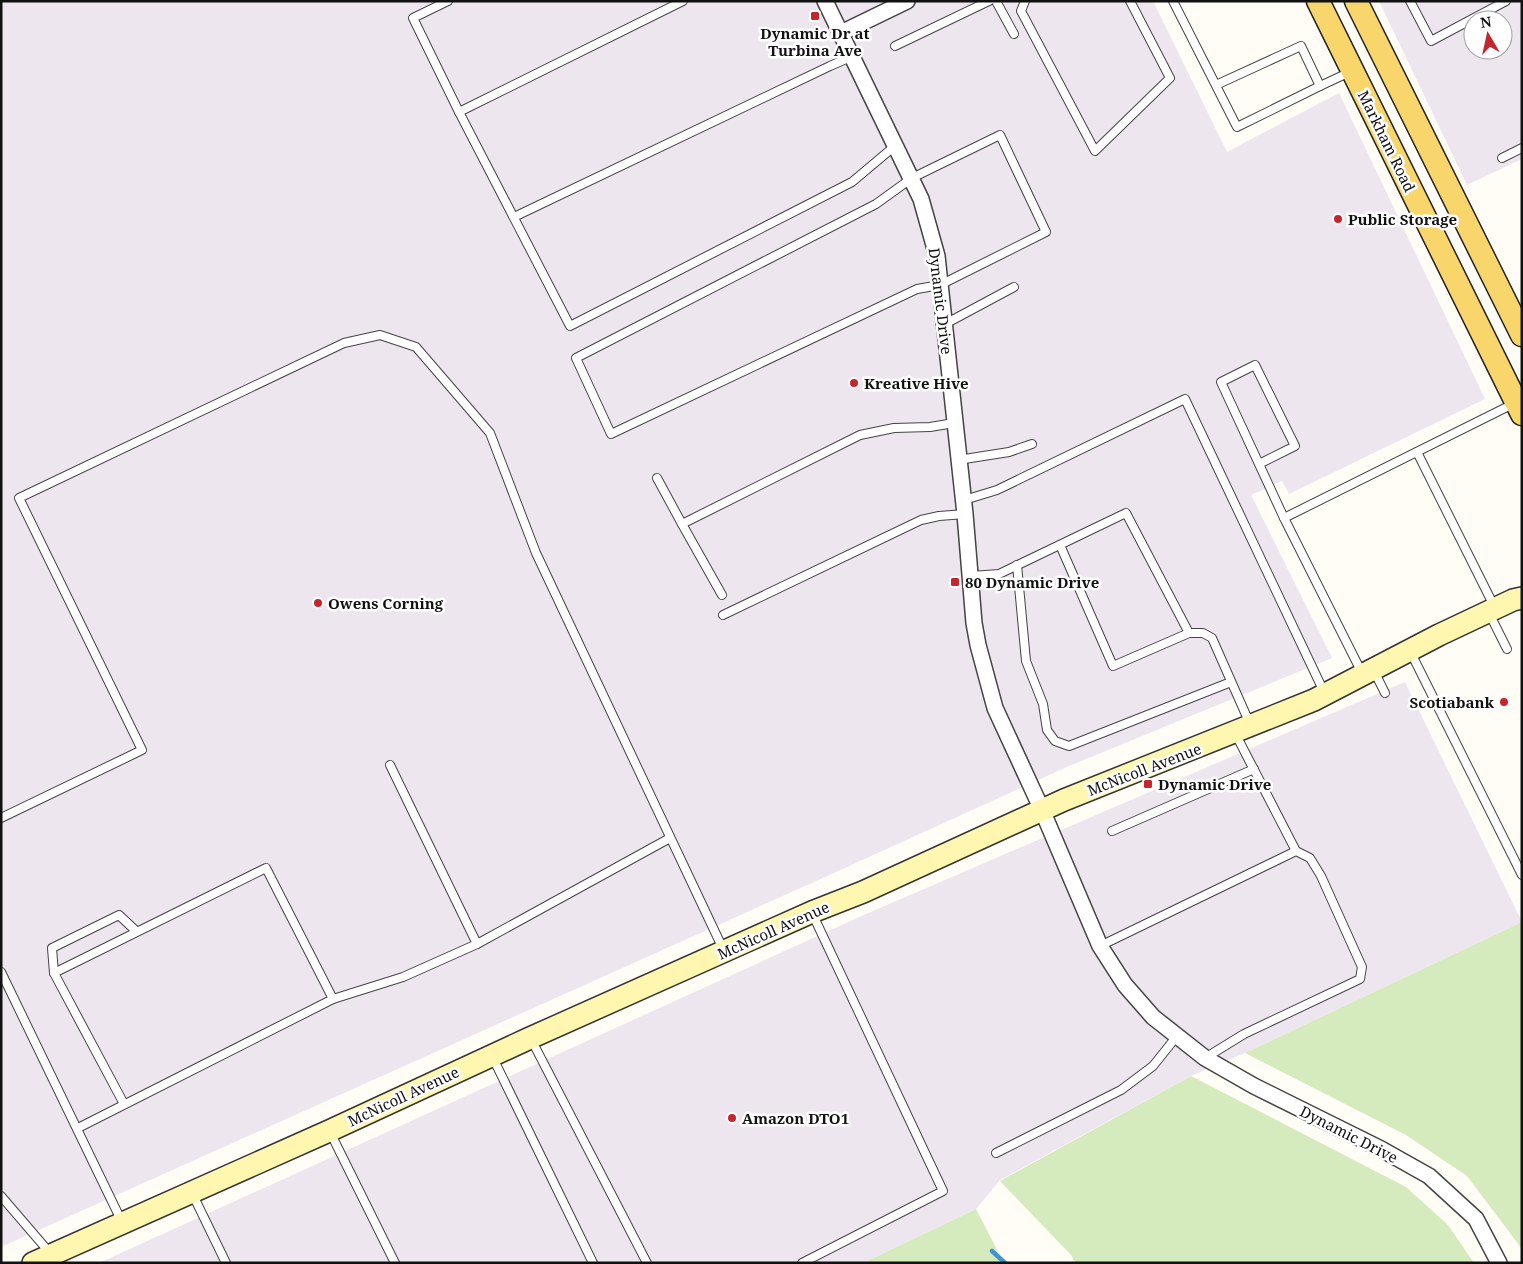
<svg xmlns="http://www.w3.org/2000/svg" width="1523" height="1264" font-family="'Noto Serif',serif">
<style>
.industrial{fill:#eee6ef;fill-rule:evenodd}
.green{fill:#d5ebbd}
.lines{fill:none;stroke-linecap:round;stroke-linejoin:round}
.stream{stroke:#3f96cf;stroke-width:4.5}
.lane-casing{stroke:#444;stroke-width:10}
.street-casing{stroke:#444;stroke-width:18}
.secondary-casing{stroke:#333;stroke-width:24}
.primary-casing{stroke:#222;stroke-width:25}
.lane{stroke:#fff;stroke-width:8}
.street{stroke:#fff;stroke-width:15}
.secondary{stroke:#fff6b0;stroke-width:21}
.primary{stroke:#f9d66b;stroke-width:22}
.poi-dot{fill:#c4262e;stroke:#fff;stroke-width:2}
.labels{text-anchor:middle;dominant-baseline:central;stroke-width:5;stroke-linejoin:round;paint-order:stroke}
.poi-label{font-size:15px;font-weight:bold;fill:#111;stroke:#fff;text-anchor:start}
.street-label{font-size:15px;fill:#111;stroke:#fff}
</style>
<rect width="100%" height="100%" fill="#fffdf5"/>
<!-- industrial -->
<g class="industrial">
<path d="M1,1H1153L1227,152L1339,93L1485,399L1289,494L1282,481L1251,495L1332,658L1069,766L814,882L1,1247Z"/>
<path d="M1379,1H1522V159L1467,185ZM1473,20H1503V50H1473Z"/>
<path d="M1405,682L1522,922L1245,1053L1191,1076L1000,1180L976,1209L863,1263H99L866,914Z"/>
</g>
<!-- green -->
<g class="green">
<path d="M1522,922V1249L1467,1176L1406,1135L1245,1053Z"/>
<path d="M1191,1076L1406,1187L1448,1225L1474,1263H1075L1071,1255L1000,1181Z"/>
<path d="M976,1209L1004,1263H863Z"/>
</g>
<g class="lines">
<!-- stream -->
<path class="stream" d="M992,1251L1005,1263"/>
<!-- lane casing -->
<g class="lane-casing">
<g id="lane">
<path d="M448,1L413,18L459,112"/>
<path d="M683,1L459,112L570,326L852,182L896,145"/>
<path d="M996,1L1014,34"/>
<path d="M1025,1L1021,11L1095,151L1170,78L1130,1"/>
<path d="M1173,1L1237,127L1320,86L1301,46L1216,85"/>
<path d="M1410,1L1431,41L1506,1"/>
<path d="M895,46L989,1"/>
<path d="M1320,86L1350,72"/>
<path d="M1000,135L1046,232L940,285L917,289L611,434L576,358L876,204L912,178Z"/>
<path d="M1502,158L1522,148"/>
<path d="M514,217L830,66L853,56"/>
<path d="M945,324L1014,287"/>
<path d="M1417,452L1494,606"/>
<path d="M958,460L1009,452L1032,444"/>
<path d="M1259,464L1295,446L1255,365L1221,382L1284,518"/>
<path d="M657,478L682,524"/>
<path d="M961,501L997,490L1185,399L1324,692"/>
<path d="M1060,545L1113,666L1189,633"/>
<path d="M1017,565L1026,661L1043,704L1047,730L1055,741L1069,746L1231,682"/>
<path d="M971,576L999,574L1126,513L1189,633H1203L1212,638L1250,724"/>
<path d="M722,595L682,524L860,435L894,428L930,427L954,423"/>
<path d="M1489,613L1507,649"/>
<path d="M723,615L921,520L939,516L965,514"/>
<path d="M1410,651L1522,875"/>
<path d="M1374,671L1385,693"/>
<path d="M1362,673L1284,518L1515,403"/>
<path d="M1235,733L1296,851"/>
<path d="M390,765L477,944"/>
<path d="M1,818L142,750L19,498L344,343L380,335L416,347L490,433L536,553L724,951"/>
<path d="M1112,831L1254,769"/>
<path d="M1100,946L1296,851L1310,858L1321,876L1362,967L1360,979L1244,1034L1205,1058"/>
<path d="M1,972L122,1222"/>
<path d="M54,973L52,948L119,915L136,931"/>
<path d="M531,1039L647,1263"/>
<path d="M493,1058L593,1263"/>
<path d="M124,1104L54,973L266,868L333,999"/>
<path d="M78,1128L333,999L403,977L477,944L670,838"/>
<path d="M330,1132L395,1263"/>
<path d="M996,1153L1121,1090L1153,1066L1177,1036"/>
<path d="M192,1193L226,1263"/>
<path d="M1,1196L50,1253"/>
<path d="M802,1263L943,1191L812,913"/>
</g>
</g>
<!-- street casing -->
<g class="street-casing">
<g id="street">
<path d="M825,1L921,199L937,256L965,514L974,623L978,645L995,708L1042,810L1100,946L1125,985L1153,1017L1205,1058L1254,1086L1381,1149L1429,1176L1476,1219L1499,1263"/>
<path d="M841,33L907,1"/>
</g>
</g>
<!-- secondary casing -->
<g class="secondary-casing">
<path id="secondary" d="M33,1263L329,1131L530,1038L812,912L863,892L1064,800L1314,700L1439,635L1513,600L1522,598"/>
</g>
<!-- primary casing -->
<g class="primary-casing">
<g id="primary">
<path d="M1318,1L1522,414"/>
<path d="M1356,1L1522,335"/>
</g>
</g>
<!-- lane -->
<use href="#lane" class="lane"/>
<!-- street -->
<use href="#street" class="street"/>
<!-- secondary -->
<use href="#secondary" class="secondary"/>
<!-- primary -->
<use href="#primary" class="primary"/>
</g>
<!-- markers -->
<g class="poi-dot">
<rect x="810" y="11" width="10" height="10" rx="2.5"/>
<circle cx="1338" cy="219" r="5"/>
<circle cx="854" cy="383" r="5"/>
<rect x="950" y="577" width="10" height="10" rx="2.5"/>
<circle cx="318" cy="603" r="5"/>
<circle cx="1504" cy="702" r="5"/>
<rect x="1143" y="779" width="10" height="10" rx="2.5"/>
<circle cx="732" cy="1118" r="5"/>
</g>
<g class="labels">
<!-- poi labels -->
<g class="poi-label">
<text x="815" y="33" text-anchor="middle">Dynamic Dr at<tspan x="815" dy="17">Turbina Ave</tspan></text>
<text x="1348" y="219">Public Storage</text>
<text x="864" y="383">Kreative Hive</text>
<text x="965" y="582">80 Dynamic Drive</text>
<text x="328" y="603">Owens Corning</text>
<text x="1494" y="702" text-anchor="end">Scotiabank</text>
<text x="1158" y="784">Dynamic Drive</text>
<text x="742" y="1118">Amazon DTO1</text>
</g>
<!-- street labels -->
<g class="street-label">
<text transform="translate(1387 141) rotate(64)">Markham Road</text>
<text transform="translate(941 301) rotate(83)">Dynamic Drive</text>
<text transform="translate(1144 769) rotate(-21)">McNicoll Avenue</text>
<text transform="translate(773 930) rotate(-24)">McNicoll Avenue</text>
<text transform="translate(403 1096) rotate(-25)">McNicoll Avenue</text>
<text transform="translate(1349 1134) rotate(27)">Dynamic Drive</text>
</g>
</g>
<!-- border -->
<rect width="1523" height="1264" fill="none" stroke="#111111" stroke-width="5"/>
<!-- north arrow -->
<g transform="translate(1488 35) rotate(351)"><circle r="24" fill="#ffffff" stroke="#a0a0a0"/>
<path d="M0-4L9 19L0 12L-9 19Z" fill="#c4262e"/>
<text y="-8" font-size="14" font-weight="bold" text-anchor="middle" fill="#111111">N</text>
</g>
</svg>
